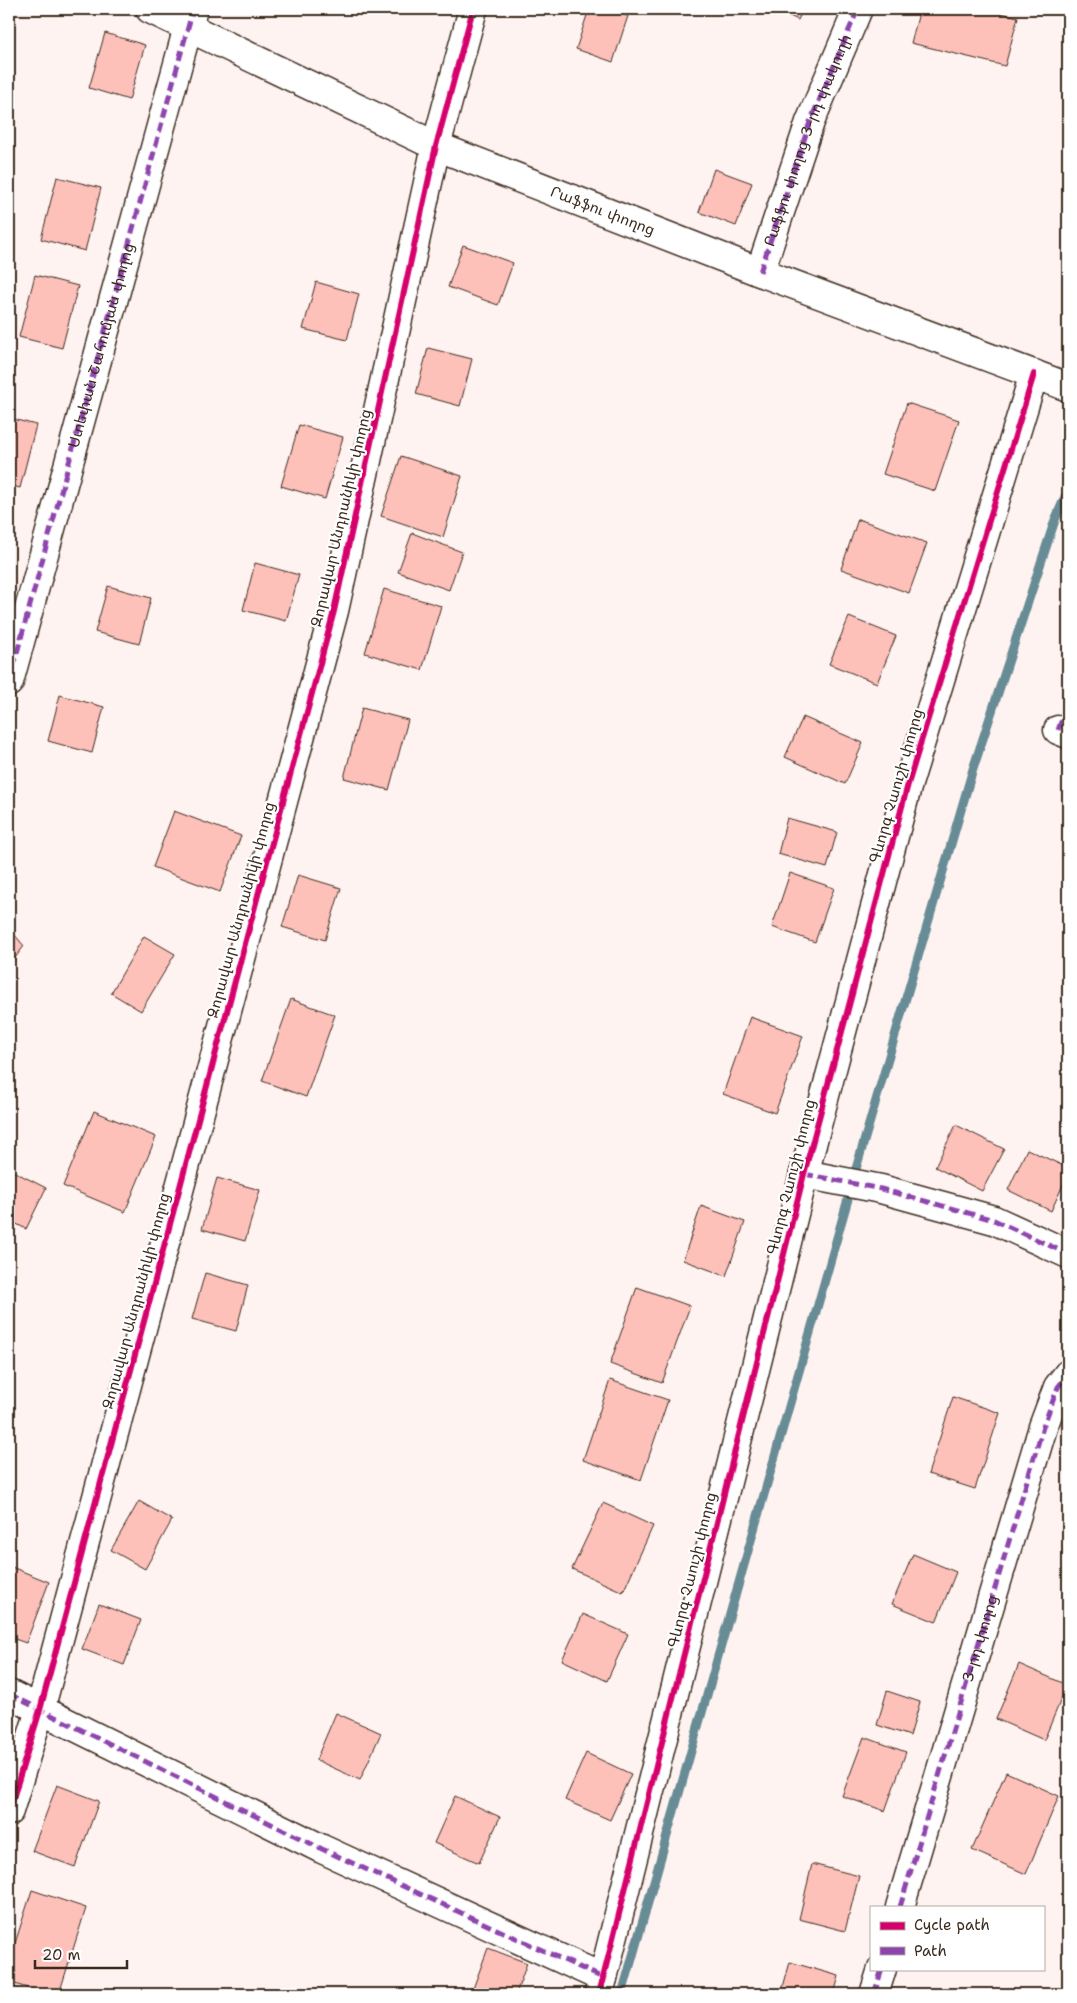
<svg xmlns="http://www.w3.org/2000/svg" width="1077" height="2003" font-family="'Shantell Sans','Noto Sans Armenian',sans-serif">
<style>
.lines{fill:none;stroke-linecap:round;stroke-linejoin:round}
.stream{stroke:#678c95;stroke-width:9}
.building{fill:#fdc1ba;stroke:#3b2a1e}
.minor-casing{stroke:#3b2a1e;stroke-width:31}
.major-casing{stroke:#3b2a1e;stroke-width:31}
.minor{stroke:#fff;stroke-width:28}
.major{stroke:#fff;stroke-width:28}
.quiet{stroke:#8e44ad;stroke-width:5;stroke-dasharray:10 5;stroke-linecap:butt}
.cycleway-casing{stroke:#fff;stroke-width:9}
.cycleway{stroke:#d6006c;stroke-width:6}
.labels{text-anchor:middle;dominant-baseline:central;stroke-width:4.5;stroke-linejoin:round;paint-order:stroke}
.street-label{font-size:15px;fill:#3b2a1e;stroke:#fff}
</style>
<rect width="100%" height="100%" fill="#fff3f1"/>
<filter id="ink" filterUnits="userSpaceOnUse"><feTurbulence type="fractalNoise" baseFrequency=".02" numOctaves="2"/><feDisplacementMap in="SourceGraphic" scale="10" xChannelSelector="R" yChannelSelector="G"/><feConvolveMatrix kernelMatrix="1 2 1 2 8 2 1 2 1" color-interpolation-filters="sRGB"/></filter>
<g filter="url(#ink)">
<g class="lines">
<!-- stream -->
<g class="stream">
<path d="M853,1179L973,769L1055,520L1068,490"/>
<path d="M622,1994L848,1199"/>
</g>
</g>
<!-- building -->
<g class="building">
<path d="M589,9H606L628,16L613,62L576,49Z"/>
<path d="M775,9H803L798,20Z"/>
<path d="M920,9H984L1018,17L1005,66L911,43Z"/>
<path d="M105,33L145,45L129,100L89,88Z"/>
<path d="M714,169L752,183L736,226L699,212Z"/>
<path d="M57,177L101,188L85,251L41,239Z"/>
<path d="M463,245L513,263L498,305L448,287Z"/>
<path d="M35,275L78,286L62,348L19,337Z"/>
<path d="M316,282L359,294L347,340L303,329Z"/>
<path d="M428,348L472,359L460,406L416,394Z"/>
<path d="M907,403L959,420L935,491L883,474Z"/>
<path d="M9,418L36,425L20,488L9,485Z"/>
<path d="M299,425L343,437L325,499L281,486Z"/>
<path d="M401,456L462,476L443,537L381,516Z"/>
<path d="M858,519L927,543L909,593L841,569Z"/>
<path d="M412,533L462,552L449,590L398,572Z"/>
<path d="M255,563L299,575L286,621L243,610Z"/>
<path d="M108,586L151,598L139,644L95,632Z"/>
<path d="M384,589L441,606L422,670L365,653Z"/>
<path d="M849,617L896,636L877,683L829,664Z"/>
<path d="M60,695L104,707L92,753L48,741Z"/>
<path d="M362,708L408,720L389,790L344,778Z"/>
<path d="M803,717L863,743L845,784L785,757Z"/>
<path d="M174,811L241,836L220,892L153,867Z"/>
<path d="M787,818L837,832L827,868L778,854Z"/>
<path d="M790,873L834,888L815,942L772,927Z"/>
<path d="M298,875L341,888L325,940L282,927Z"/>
<path d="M9,928L24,946L9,966Z"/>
<path d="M144,936L175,954L141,1011L111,993Z"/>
<path d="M291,999L335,1015L306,1097L262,1081Z"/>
<path d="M750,1017L803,1036L775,1113L723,1094Z"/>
<path d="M94,1111L156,1137L125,1212L63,1186Z"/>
<path d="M956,1125L1004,1149L982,1191L935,1167Z"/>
<path d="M1027,1149L1068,1168V1174L1051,1211L1008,1190Z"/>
<path d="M9,1169L46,1188L26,1229L9,1220Z"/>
<path d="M217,1178L260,1190L245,1241L202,1229Z"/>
<path d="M701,1206L745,1222L726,1276L683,1260Z"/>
<path d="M205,1273L248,1285L236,1331L192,1319Z"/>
<path d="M637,1287L690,1306L662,1383L610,1364Z"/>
<path d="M610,1380L668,1400L641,1480L583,1460Z"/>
<path d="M953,1397L1000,1413L975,1489L928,1474Z"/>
<path d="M139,1501L172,1520L145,1569L111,1550Z"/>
<path d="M603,1503L653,1526L623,1592L572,1569Z"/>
<path d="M913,1554L956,1572L936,1622L892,1604Z"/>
<path d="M9,1566L49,1582L26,1643L9,1637Z"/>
<path d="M99,1604L141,1620L124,1665L82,1649Z"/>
<path d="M583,1614L628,1634L607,1681L562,1660Z"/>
<path d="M1019,1664L1067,1685L1044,1740L996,1719Z"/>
<path d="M887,1691L920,1702L910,1736L877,1725Z"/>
<path d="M336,1713L381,1733L360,1780L316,1760Z"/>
<path d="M864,1737L906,1752L885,1811L842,1796Z"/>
<path d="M586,1753L631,1774L610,1820L565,1800Z"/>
<path d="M1006,1772L1059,1796L1026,1874L972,1850Z"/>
<path d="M57,1785L99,1801L75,1867L32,1851Z"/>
<path d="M455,1796L500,1817L479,1863L434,1843Z"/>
<path d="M812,1864L859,1876L845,1931L799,1919Z"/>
<path d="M32,1890L86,1908L59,1994H45L9,1982V1962Z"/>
<path d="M488,1948L527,1963L516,1994H471Z"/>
<path d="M790,1962L839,1976L834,1994H781Z"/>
</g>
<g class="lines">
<!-- minor casing -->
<g class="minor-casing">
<g id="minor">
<path id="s1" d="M760,272L810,122L858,9"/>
<path id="s2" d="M9,682L193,9"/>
<path d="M1058,730L1068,734"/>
<path d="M804,1174L881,1189L994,1220L1068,1254"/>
<path d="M9,1694L322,1849L603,1978"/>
<path d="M9,1811L40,1710L334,611L436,146L473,9"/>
<path id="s3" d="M900,1907L1043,1427L1058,1387L1068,1374"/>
<path d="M599,1994L804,1174L908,784L1034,374"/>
<path d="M874,1994L882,1969"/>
</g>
</g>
<!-- major casing -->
<g class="major-casing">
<g id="major">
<path id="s4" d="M150,9L436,146L760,272L1068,387"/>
</g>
</g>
<!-- minor -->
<use href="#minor" class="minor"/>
<!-- major -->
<use href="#major" class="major"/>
<!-- quiet -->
<g class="quiet">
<path d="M760,272L810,122L858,9"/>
<path d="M9,682L193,9"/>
<path d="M1058,730L1068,703"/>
<path d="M804,1174L881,1189L994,1220L1068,1254"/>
<path d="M9,1694L322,1849L603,1978"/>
<path d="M900,1907L1043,1427L1058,1387L1068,1374"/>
<path d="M874,1994L882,1969"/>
</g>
<!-- cycleway casing -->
<g class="cycleway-casing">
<g id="cycleway">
<path d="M9,1811L40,1710L334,611L436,146L473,9"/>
<path d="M599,1994L804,1174L908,784L1034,374"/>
</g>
</g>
<!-- cycleway -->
<use href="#cycleway" class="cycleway"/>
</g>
</g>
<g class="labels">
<!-- street labels -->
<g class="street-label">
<text stroke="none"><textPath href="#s1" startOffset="140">Րաֆֆու փողոց 3-րդ փակուղի</textPath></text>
<text stroke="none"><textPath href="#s4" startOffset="496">Րաֆֆու փողոց</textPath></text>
<text stroke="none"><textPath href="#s2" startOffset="349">Ստեփան Շահումյան փողոց</textPath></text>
<text transform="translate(341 518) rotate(-77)">Զորավար Անդրանիկի փողոց</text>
<text transform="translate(896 786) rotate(-74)">Գևորգ Չաուշի փողոց</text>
<text transform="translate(241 910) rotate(-75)">Զորավար Անդրանիկի փողոց</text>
<text transform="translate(791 1177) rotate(-76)">Գևորգ Չաուշի փողոց</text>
<text transform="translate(136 1301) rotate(-75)">Զորավար Անդրանիկի փողոց</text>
<text transform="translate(692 1570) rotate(-76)">Գևորգ Չաուշի փողոց</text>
<text stroke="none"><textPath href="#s3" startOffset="280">3-րդ փողոց</textPath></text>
</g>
</g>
<!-- margin -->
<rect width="1077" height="2003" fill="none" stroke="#fff" stroke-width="30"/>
<rect x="15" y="15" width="1047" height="1973" fill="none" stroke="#3b2a1e" stroke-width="2" filter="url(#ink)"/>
<!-- legend -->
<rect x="870" y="1906" width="175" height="65" fill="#ffffff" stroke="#b1aaa5"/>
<rect x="880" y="1922" width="25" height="8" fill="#d6006c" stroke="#b1aaa5"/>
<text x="914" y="1930" font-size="15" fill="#3b2a1e">Cycle path</text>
<rect x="880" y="1947" width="25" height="8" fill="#8e44ad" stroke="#b1aaa5"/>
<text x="914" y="1956" font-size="15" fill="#3b2a1e">Path</text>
<!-- scale -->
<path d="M35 1960v8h92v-8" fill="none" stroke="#3b2a1e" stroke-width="2.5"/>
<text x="42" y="1960" font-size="15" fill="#3b2a1e" stroke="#ffffff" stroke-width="4" paint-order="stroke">20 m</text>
</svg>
